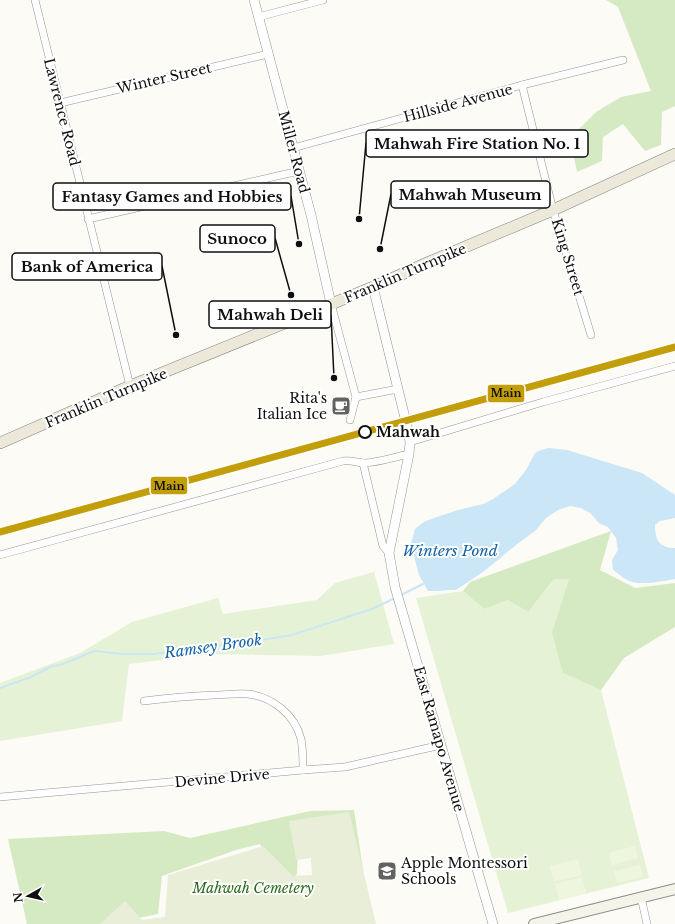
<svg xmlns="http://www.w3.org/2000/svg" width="675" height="924" font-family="'Libre Baskerville',serif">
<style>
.green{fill:#e5f2d5}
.forest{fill:#d5eac2}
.cemetery{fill:#e8eed8}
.pitch{fill:#eff6de}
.water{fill:#cae6f7}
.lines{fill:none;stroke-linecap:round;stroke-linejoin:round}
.stream{stroke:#cae6f7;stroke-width:2}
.minor-casing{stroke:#969593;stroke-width:8}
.tertiary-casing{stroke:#969593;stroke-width:10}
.secondary-casing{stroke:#8c8c89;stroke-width:12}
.primary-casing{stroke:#838380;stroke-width:12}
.minor{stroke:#fffefe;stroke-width:7}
.tertiary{stroke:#fffefe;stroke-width:9}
.secondary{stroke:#f5f4eb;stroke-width:10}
.primary{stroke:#ede9da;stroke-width:11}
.rail-1-casing{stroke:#fff;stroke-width:10}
.rail-1{stroke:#c29e0a;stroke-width:7}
.stop-dot{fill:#fff;stroke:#0f0f0f;stroke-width:2}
.labels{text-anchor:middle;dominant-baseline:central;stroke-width:4;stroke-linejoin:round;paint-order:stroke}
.street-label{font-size:14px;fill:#0f0f0f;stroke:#fff}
.poi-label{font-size:14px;fill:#0f0f0f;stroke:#fff;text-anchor:end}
.stop-label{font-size:14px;font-weight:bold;fill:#0f0f0f;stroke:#fff;text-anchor:start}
.park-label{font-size:14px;font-style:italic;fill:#2b6a1d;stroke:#fff}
.water-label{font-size:15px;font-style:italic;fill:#1463a6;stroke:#fff}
.leader{fill:none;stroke:#0f0f0f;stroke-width:1.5}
.callout-dot{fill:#0f0f0f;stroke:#fff;stroke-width:1.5}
.callout{fill:#fff;stroke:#0f0f0f;stroke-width:1.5}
.callout-label{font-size:15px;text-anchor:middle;font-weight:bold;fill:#0f0f0f}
.line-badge{stroke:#fff;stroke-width:1.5}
.pale-badge-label{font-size:11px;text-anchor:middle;font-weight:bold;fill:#111}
</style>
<rect width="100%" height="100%" fill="#fcfbf5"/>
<!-- green -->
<g class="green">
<path d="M374,572L394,644L321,656L212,654L129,664L122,721L0,741V683L80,653L132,622L218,598L223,614L317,600L335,583Z"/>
<path d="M554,579H569L563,673L601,690L649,878L508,913L416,598L463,591L484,609L508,600L528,612Z"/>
</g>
<!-- forest -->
<g class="forest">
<path d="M606,0H675V106L662,112L661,145L645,151L623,124L603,137L602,161L577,172L570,138L596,112L621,97L651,91L618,7Z"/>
<path d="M611,531L600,570L635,588L675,583V627L624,658L601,690L563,673L552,633L569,579H554L528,612L508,600L484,609L463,591L470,582Z"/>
<path d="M354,810L370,915L328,833L298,854L297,874L290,881L279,876L260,844L236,850L162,876L158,914L108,924H27L8,839L164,831L190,838L310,811Z"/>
</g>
<!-- cemetery -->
<path class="cemetery" d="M349,812L376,924H100L125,901L142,920L165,917L168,875L263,846L293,876L312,875L311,858L296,860L289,821Z"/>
<!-- pitch -->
<g class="pitch">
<path d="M635,846L638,858L612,865L609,853Z"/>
<path d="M578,859L582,875L554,882L550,866Z"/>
<path d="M640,865L643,877L617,883L614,871Z"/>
<path d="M582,877L586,893L559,900L555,884Z"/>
</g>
<!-- water -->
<path class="water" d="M549,448L567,450L642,473L675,495V518L660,521L655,525C655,540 659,548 675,548V579C664,581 643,585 632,582C625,580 619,574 613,570L612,560L618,550L616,538L608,527L599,523L590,513L581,508L570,506L558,510L546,518L536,530L516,545L483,572L456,590H447L439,591H428L419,575L411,544L415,529L424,522L434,518L458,510L483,504L493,499L515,484L526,470L535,453L541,450Z"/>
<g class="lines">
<!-- stream -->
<g class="stream">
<path d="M401,595L423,584"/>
<path d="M0,688L31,677L50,667L63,664L94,651L123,654H153L250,642L292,635L372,609L395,598"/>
</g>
<!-- minor casing -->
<g class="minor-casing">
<g id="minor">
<path d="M35,0L130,386"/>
<path d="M258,17L323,0"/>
<path d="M522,85L553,210L591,335"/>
<path d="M60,103L268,54"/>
<path d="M293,148L522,85L623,60"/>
<path d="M88,219L299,171"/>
<path d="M331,304L356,397L350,420"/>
<path d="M356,397L398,389"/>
<path d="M410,442L543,402L675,366"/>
<path d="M363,463L383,546L389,553"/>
<path d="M0,555L343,461C352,460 358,463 365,463C380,462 395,457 409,454"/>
<path d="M144,701C167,698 191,696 214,695C225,695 237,693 248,694C273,697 295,715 301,739C303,749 303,760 303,770"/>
<path d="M0,797L303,770L345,767L441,745"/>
<path d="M641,897L647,924"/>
</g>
</g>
<!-- tertiary casing -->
<g class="tertiary-casing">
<g id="tertiary">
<path d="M254,0L311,215L331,304"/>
<path d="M373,287L407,426L410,442L409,454L389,553L395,587L493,924"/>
</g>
</g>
<!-- secondary casing -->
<g class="secondary-casing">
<path id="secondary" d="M534,924L675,889"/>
</g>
<!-- primary casing -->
<g class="primary-casing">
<path id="primary" d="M0,443L130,386L373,287L427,263L553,210L675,154"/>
</g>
<!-- minor -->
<use href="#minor" class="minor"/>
<!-- tertiary -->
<use href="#tertiary" class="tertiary"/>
<!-- secondary -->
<use href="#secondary" class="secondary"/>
<!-- primary -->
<use href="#primary" class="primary"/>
<!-- rail-1 casing -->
<g class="rail-1-casing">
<path id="rail-1" d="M0,532L675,347"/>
</g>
<!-- rail-1 -->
<use href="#rail-1" class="rail-1"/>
</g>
<!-- icons -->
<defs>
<g id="cafe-square" transform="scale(1)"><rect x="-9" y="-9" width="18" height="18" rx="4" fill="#626260" stroke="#fff"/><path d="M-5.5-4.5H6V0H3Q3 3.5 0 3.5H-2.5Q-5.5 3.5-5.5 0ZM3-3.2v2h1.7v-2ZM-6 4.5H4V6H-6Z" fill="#fff"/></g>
<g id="school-square" transform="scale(1)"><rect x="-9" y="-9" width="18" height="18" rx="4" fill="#626260" stroke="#fff"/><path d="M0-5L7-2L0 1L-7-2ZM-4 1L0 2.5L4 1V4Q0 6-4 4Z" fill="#fff"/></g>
</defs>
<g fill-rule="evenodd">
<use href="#cafe-square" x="341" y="406"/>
<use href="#school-square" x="387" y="871"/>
</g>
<!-- markers -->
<circle class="stop-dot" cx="365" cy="432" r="6"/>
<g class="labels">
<!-- street labels -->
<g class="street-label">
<text transform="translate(164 78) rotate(-13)">Winter Street</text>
<text transform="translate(458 103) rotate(-15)">Hillside Avenue</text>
<text transform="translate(62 112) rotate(76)">Lawrence Road</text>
<text transform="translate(294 152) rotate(75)">Miller Road</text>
<text transform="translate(568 257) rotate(73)">King Street</text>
<text transform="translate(405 273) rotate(-23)">Franklin Turnpike</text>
<text transform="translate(106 398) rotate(-23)">Franklin Turnpike</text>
<text transform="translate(439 739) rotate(74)">East Ramapo Avenue</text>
<text transform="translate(222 778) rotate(-5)">Devine Drive</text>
</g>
<!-- poi labels -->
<g class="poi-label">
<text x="327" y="398">Rita's<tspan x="327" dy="16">Italian Ice</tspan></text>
<text x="401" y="863" text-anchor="start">Apple Montessori<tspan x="401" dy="16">Schools</tspan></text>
</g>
<!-- stop labels -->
<g class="stop-label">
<text x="376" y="432">Mahwah</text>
</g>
<!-- park labels -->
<g class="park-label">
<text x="253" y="888">Mahwah Cemetery</text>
</g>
<!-- water labels -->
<g class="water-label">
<text x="450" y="550">Winters Pond</text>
<text transform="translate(213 646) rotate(-8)">Ramsey Brook</text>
</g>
</g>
<!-- callouts -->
<path class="leader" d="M359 219L366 143M380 249L391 194M299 244L291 196M291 295L275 238M176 335L162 266M334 378L331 315"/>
<g class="callout-dot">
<circle cx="359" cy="219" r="4"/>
<circle cx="380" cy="249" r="4"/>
<circle cx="299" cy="244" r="4"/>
<circle cx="291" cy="295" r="4"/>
<circle cx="176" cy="335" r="4"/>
<circle cx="334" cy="378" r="4"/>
</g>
<g class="callout">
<rect x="366" y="130" width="222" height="27" rx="4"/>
<rect x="391" y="181" width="159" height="27" rx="4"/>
<rect x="53" y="183" width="238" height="27" rx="4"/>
<rect x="200" y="225" width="75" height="27" rx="4"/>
<rect x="12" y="253" width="150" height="27" rx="4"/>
<rect x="209" y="301" width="122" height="27" rx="4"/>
</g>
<g class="callout-label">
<text x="477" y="149">Mahwah Fire Station No. 1</text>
<text x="470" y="200">Mahwah Museum</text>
<text x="172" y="202">Fantasy Games and Hobbies</text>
<text x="237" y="244">Sunoco</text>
<text x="87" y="272">Bank of America</text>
<text x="270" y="320">Mahwah Deli</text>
</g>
<g class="line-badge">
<rect x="487" y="384" width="38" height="19" rx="4" fill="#c29e0a"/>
<rect x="150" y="476" width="38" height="19" rx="4" fill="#c29e0a"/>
</g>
<g class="pale-badge-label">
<text x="506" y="397">Main</text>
<text x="169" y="490">Main</text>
</g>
<!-- north arrow -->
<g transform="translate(28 896) rotate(262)" stroke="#ffffff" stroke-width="3" paint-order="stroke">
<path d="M0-3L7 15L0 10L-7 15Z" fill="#0f0f0f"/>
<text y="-6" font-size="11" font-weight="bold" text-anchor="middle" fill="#0f0f0f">N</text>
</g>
</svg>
